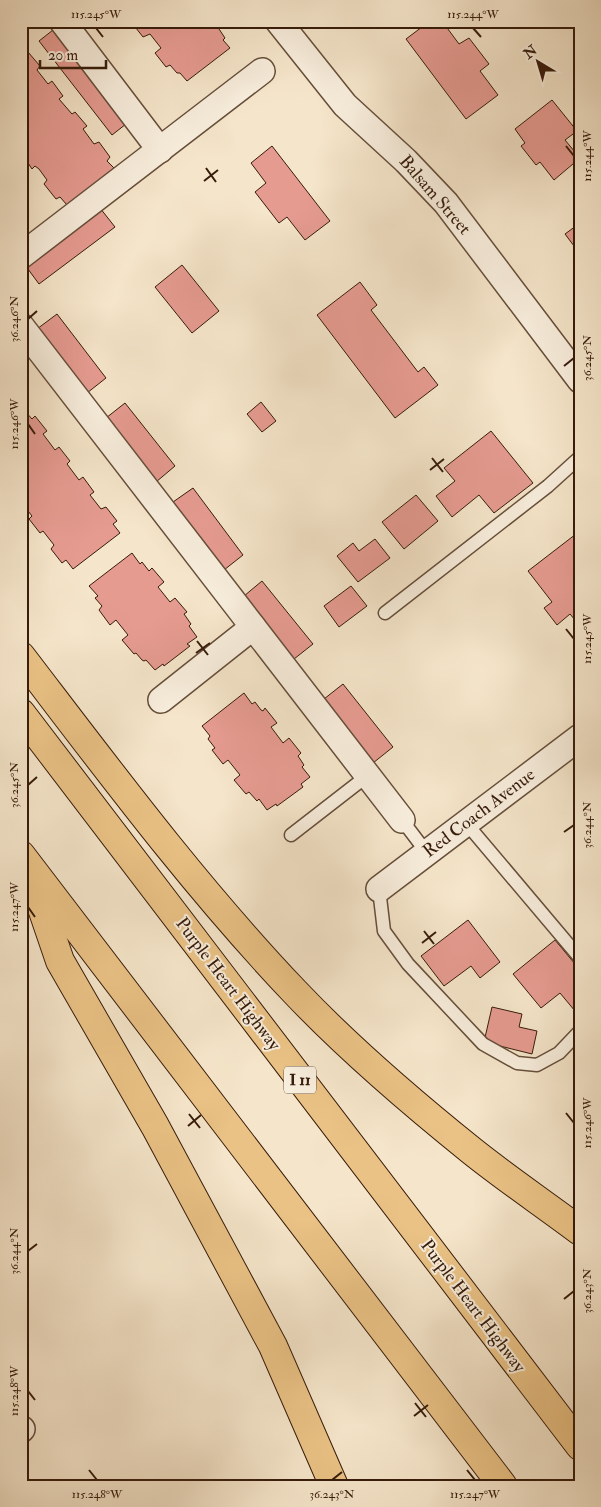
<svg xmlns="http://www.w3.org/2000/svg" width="601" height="1507" font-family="'IM FELL Double Pica',serif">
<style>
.building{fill:#e69b91;stroke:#361b0a}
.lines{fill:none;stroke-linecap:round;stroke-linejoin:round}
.lane-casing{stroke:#664e3a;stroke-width:15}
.street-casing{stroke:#664e3a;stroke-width:28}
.highway-casing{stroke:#361b0a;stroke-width:30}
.lane{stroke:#f8eedd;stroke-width:12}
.street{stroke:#f8eedd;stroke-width:25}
.highway{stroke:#eac285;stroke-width:28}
.ticks{fill:none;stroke:#361b0a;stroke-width:2}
.labels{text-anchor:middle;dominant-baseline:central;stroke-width:4;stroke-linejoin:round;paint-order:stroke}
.shield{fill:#f8eedd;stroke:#705a49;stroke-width:1}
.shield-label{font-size:16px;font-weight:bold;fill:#361b0a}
.street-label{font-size:18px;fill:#361b0a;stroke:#f8eedd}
.neatline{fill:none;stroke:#361b0a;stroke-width:2}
.ticks-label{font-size:12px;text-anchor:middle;fill:#361b0a}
</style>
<rect width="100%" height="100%" fill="#f5e5ca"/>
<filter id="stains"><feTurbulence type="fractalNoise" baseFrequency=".004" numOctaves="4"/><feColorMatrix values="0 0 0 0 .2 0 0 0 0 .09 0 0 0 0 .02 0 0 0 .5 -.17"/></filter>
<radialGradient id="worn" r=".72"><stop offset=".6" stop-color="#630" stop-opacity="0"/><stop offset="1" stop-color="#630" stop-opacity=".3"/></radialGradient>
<!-- building -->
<g class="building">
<path d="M134,21H218L221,26L219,29L225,38L223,40L230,48L187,81L180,73H177L170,65L166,67L155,53L161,48L150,34L143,37L132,23Z"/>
<path d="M430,21H442L459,44L469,38L489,64L480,71L498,95L466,119L406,39Z"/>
<path d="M53,30L126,124L112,135L39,41Z"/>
<path d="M21,49L25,54L28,52L40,66L37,70L48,84L52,81L63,96L59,99L72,114L75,112L87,126L83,129L94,144L99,142L110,157L107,161L114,168L67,205L60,197L56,199L44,184L47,180L39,169L35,166L32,169L22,154L25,151L21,146Z"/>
<path d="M552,100L577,131L565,140L580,158L554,180L540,162L536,165L521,146L525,143L515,129Z"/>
<path d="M272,146L330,221L305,240L287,217L279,223L255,192L266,183L251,163Z"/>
<path d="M100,208L115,227L39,284L25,265Z"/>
<path d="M580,223V254L565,234Z"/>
<path d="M182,265L219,311L192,333L155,287Z"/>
<path d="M360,282L377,305L371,310L418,372L424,367L438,385L395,418L317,315Z"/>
<path d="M57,314L106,378L87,393L37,329Z"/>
<path d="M261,402L276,421L262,432L247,414Z"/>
<path d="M125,403L175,466L156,482L106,418Z"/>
<path d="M24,410L32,419L35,416L47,431L43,434L55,450L59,447L70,461L67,464L79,480L83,477L94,492L90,495L101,509L106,507L117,521L113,524L120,533L73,569L66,560L62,563L51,549L54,545L43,531L40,533L29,519L32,516L21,502V412Z"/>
<path d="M491,431L533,483L494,513L479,495L452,517L436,496L455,481L444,468Z"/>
<path d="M193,488L243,555L224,570L173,502Z"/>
<path d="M416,495L438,521L404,549L382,522Z"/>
<path d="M576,534L580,539V626L570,614L557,625L544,608L552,602L528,571Z"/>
<path d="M375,539L390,558L358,582L337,556L353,543L359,551Z"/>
<path d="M132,553L140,564L142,562L149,571L152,568L164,582L158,587L170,602L175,598L187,612L184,614L191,624L189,626L197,637L187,644L190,646L164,666L163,664L155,670L146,660L144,661L142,660L136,653L134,654L122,640L128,635L116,620L110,625L99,610L102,606L95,598L98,596L89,586Z"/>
<path d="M262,581L313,644L294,659L244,596Z"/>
<path d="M351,586L367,606L339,627L324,606Z"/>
<path d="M343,684L393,747L373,763L324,699Z"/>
<path d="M244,693L252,704L255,702L261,710L263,711L265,708L277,723L271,727L283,743L289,738L301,753L298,756L304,765L302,767L310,777L301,784L303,787L277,806L276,804L267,810L259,799L257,801L249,792L246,794L234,780L240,775L228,760L223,764L212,750L215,748L208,739L210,736L202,726Z"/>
<path d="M468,920L500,962L480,978L471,966L444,986L421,956Z"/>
<path d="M555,940L580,970V1007L575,1011L560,993L541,1008L513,974Z"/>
<path d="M492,1007L522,1014L519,1027L537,1031L532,1054L484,1042Z"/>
</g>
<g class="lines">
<!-- lane casing -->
<g class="lane-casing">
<g id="lane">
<path d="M385,613L548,486L580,457"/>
<path d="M402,820L427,853"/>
<path d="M466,823L580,958"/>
<path d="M291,835L367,776"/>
<path d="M379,889L384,931L408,964L483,1044L517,1063L537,1065L559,1053L580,1031"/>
</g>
</g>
<!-- street casing -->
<g class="street-casing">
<g id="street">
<path d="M62,21L160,150"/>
<path d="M278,21L345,105L406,161L446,203L580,380"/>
<path d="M21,256L262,71"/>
<path d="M21,326L402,820"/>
<path d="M161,700L253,627"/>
<path d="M379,889L580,737"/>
<path d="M21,1430L22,1429"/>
</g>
</g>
<!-- highway casing -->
<g class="highway-casing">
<g id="highway">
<path d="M21,656C109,771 195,887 295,992C349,1049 411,1102 472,1151C507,1179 544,1204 580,1231"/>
<path d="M21,713L580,1446"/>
<path d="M21,855L503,1486"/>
<path d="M33,882L60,961L155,1126L273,1346L334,1486"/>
</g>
</g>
<!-- lane -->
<use href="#lane" class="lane"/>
<!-- street -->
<use href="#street" class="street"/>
<!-- highway -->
<use href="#highway" class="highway"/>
</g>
<!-- ticks -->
<path class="ticks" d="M96,28L103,37M473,28L481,37M566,146L574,156M206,168L216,182M204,181L218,170M28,319L37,311M564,366L574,358M28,424L35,434M432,458L443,472M430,470L444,459M566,629L574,639M197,641L208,655M196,653L210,643M28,785L37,777M564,832L574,825M28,907L35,917M424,931L434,944M422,943L436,932M566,1113L574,1123M189,1114L200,1128M188,1126L201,1115M28,1251L37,1244M564,1299L574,1291M28,1391L35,1400M415,1403L426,1417M414,1416L428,1405M89,1470L97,1480M467,1470L475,1480M332,1480L342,1472"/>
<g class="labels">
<!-- shield labels -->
<rect class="shield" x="284" y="1066.5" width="32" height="27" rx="4"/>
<g class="shield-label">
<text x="300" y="1080">I 11</text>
</g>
<!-- street labels -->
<g class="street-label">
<text transform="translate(435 195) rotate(49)">Balsam Street</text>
<text transform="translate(479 813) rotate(-37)">Red Coach Avenue</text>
<text transform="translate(228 984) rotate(53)">Purple Heart Highway</text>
<text transform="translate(473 1306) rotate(53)">Purple Heart Highway</text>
</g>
</g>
<!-- margin -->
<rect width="601" height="1507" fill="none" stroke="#f5e5ca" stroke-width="55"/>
<!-- north arrow -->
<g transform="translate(538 62) rotate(322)" stroke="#f8eedd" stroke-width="4" paint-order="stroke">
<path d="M0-4L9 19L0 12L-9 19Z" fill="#361b0a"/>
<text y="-8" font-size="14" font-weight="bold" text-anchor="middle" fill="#361b0a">N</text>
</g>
<!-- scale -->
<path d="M40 60v8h66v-8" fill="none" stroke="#361b0a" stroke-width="2.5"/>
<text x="48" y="60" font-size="15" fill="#361b0a" stroke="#f8eedd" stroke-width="4" paint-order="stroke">20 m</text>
<rect x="28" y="28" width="546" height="1452" class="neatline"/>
<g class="ticks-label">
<text x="96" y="18">115.245°W</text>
<text x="473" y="18">115.244°W</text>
<text transform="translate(587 156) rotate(-90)" y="4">115.244°W</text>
<text transform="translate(14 319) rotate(-90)" y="4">36.246°N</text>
<text transform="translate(587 358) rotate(-90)" y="4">36.245°N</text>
<text transform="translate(14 424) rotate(-90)" y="4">115.246°W</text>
<text transform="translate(587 639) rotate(-90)" y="4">115.245°W</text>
<text transform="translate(14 785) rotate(-90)" y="4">36.245°N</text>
<text transform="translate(587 825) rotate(-90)" y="4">36.244°N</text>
<text transform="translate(14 907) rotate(-90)" y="4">115.247°W</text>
<text transform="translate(587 1123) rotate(-90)" y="4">115.246°W</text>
<text transform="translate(14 1251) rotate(-90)" y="4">36.244°N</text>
<text transform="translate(587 1291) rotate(-90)" y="4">36.243°N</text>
<text transform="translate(14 1391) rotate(-90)" y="4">115.248°W</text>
<text x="97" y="1498">115.248°W</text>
<text x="332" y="1498">36.243°N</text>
<text x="475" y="1498">115.247°W</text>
</g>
<rect width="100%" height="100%" filter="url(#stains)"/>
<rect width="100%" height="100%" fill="url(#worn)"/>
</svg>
